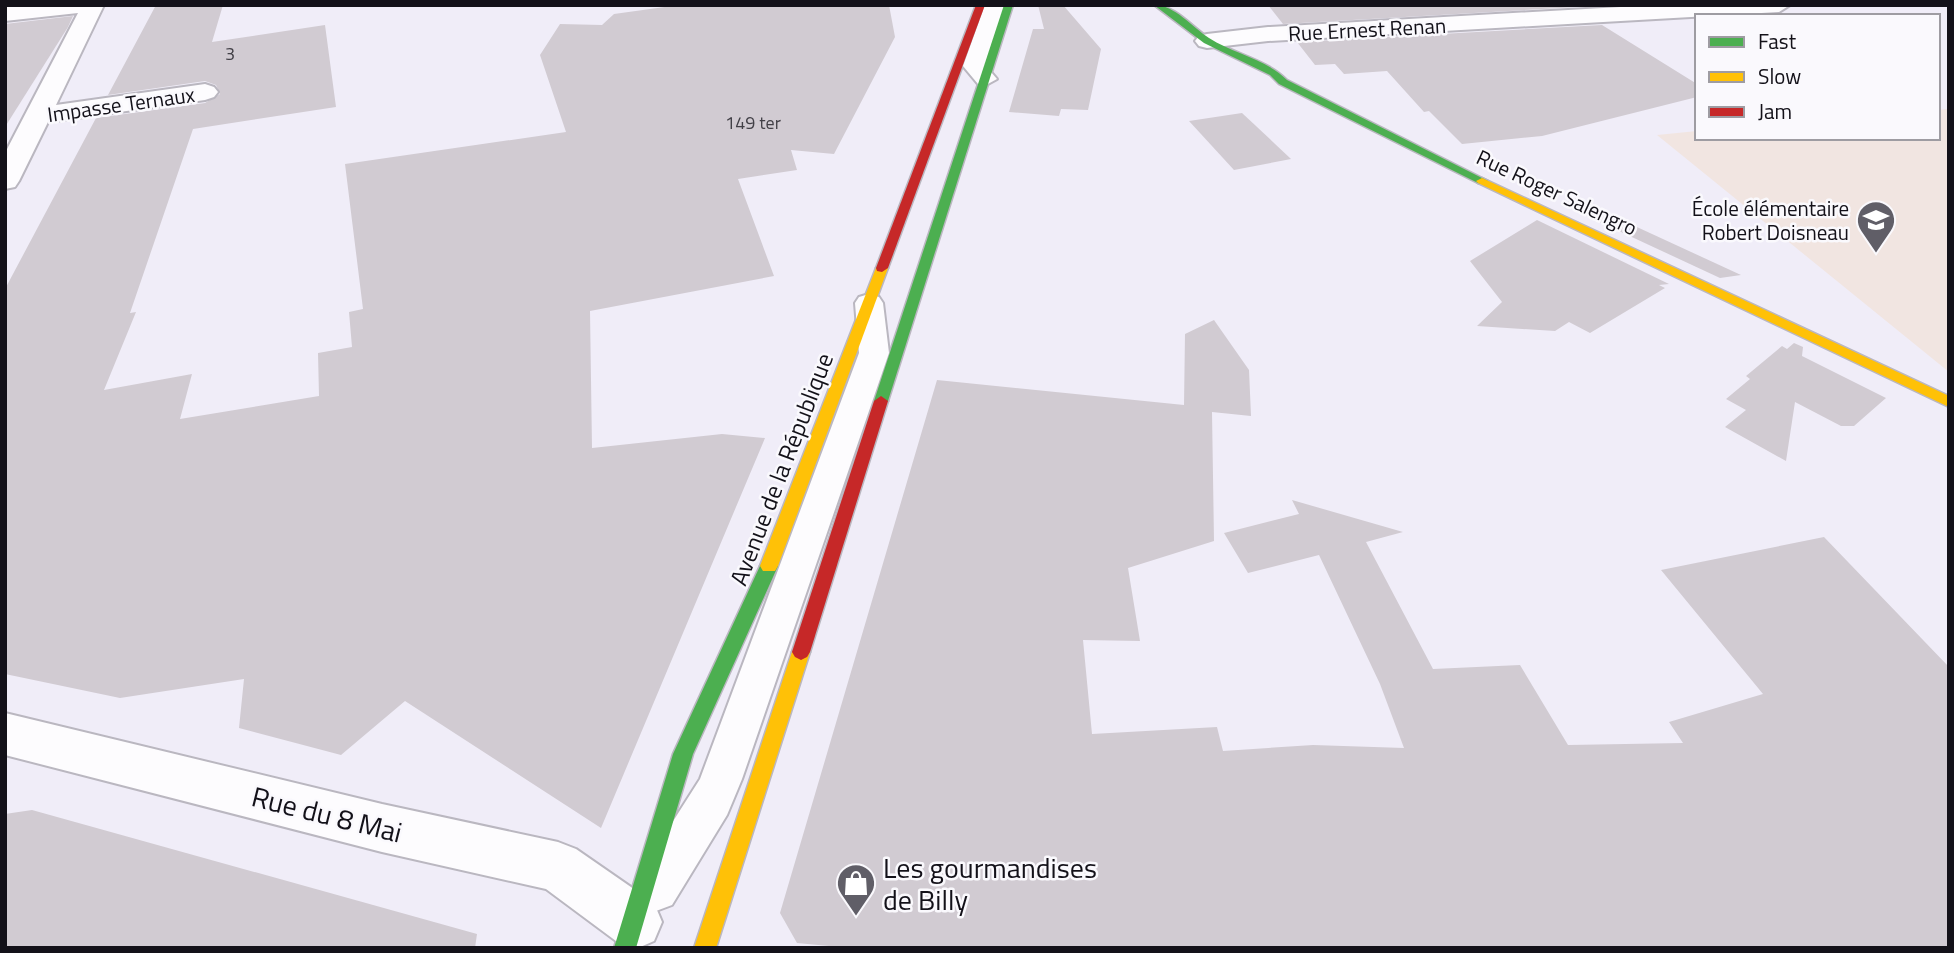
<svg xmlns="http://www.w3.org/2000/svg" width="1954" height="953" font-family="'Titillium Web',sans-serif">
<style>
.education{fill:#f1e5e1}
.building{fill:#d1cbd2}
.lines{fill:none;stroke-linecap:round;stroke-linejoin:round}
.lane-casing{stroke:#bab7c0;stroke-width:4}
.street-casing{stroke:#bab7c0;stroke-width:4}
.fast-casing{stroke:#bab7c0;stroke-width:3}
.slow-casing{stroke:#bab7c0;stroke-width:3}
.jam-casing{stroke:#bab7c0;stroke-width:3}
.lane{fill:#fdfcfe;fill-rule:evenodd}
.street{fill:#fdfcfe;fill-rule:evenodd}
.fast{fill:#4caf50;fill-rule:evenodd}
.slow{fill:#ffc107;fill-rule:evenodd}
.jam{fill:#c62828;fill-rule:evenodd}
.labels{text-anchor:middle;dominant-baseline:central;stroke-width:5;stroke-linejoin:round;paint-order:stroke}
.far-number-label{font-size:18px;fill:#424047}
.far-street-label{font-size:21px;fill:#131119;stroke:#faf9fd}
.far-poi-label{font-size:21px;fill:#131119;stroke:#faf9fd;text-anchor:end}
.street-label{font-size:24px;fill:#131119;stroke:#faf9fd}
.near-street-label{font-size:28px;fill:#131119;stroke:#faf9fd}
.near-poi-label{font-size:28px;fill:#131119;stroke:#faf9fd;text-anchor:start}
</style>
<rect width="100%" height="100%" fill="#f0edf8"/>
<!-- education -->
<path class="education" d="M1949,109V372L1657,135L1697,131V138H1938V110Z"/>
<!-- building -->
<g class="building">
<path d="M156,5H223L212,42L325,25L336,107L193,129L130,313L136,312L104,390L192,374L180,419L319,396L318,353L352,347L349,312L363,309L345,164L566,132L540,55L560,24L602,25L614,14L679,5H889L895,37L834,154L791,150L797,170L738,179L774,276L590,311L592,448L722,434L765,438L601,828L405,701L341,755L239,728L244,679L120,698L5,674V289L96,118L205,103L220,94L216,85L205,81L108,95Z"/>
<path d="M1038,5H1063L1101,49L1088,110L1061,109L1059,116L1009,112L1033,29H1044Z"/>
<path d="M1268,5H1574L1577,7L1283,24Z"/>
<path d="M73,16L68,27L5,127V24Z"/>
<path d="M1602,25L1697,84V97L1542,136L1462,144L1429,111L1424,112L1387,71L1344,74L1335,64L1315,65L1297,42Z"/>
<path d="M1242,113L1256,126L1291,159L1234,170L1189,121Z"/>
<path d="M1574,198L1741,275L1720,278L1563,205Z"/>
<path d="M1537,220L1669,284L1659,285L1665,288L1590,333L1569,322L1555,331L1477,326L1502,302L1470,261Z"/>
<path d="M1214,320L1249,370L1251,416L1212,412L1214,541L1128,568L1140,641L1083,640L1092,734L1217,727L1223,751L1313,745L1404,748L1380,684L1319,555L1248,573L1224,533L1299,514L1292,500L1403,532L1366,542L1433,669L1520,665L1568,745L1683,743L1669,722L1763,694L1661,570L1824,537L1949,667V948H850L797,943L780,913L937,380L1184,405L1185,334Z"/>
<path d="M1794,343L1803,347L1802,356L1886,398L1854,426H1841L1795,402L1786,461L1725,427L1746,410L1726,399L1750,379L1746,376L1782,346L1787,349Z"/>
<path d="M32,810L477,934L475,948H5V814Z"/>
</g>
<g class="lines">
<!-- lane casing -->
<g class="lane-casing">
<g id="lane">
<path d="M985,5H1005L985,65L997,79L986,85L978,84L963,66Z"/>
<path d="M869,294L879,297L883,303L889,353L742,779L727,815L672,905L656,911L640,905L633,889L640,873L700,779L859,353L855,303L859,297Z"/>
</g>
</g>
<!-- street casing -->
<g class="street-casing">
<g id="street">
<path d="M23,5H104L56,105L205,84L214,87L218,92L214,97L205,100L48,122L19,181L15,187L5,189V153L78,13L5,21V7Z"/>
<path d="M1656,5H1790L1779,12L1268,41L1207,48L1199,46L1195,41L1199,36L1207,34L1268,27Z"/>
<path d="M5,713L382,804L558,842L576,849L654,903L662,922L654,941L638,948L616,941L546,889L382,852L5,755Z"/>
</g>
</g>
<!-- fast casing -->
<g class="fast-casing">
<g id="fast">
<path d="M1004,5H1013L888,401L881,406L876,404L874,401Z"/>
<path d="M1154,5C1175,5 1192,27 1209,38C1234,54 1266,59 1287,80L1488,181L1482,184L1478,183L1279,84L1270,75L1204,43Z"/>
<path d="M769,559L775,561L778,566L693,754L636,948H614L673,754L760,566L763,561Z"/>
</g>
</g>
<!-- slow casing -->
<g class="slow-casing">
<g id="slow">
<path d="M1482,178L1949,396V407L1478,183L1476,181Z"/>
<path d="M882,264L888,268L778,566L775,571H763L760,566L876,268Z"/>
<path d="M801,644L807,647L810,652L716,948H694L792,652L795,647Z"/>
</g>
</g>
<!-- jam casing -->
<g class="jam-casing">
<g id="jam">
<path d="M976,5H985L888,268L882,272L877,271L876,268Z"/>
<path d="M881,396L888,401L810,652L807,657L801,660L795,657L792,652L874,401Z"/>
</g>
</g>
<!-- lane -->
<use href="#lane" class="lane"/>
<!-- street -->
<use href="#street" class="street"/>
<!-- fast -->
<use href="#fast" class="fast"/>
<!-- slow -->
<use href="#slow" class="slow"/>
<!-- jam -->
<use href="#jam" class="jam"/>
</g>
<!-- icons -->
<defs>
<g id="school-pin" transform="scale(2.0125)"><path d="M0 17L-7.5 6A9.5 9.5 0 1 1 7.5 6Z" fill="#605e67" stroke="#faf9fd"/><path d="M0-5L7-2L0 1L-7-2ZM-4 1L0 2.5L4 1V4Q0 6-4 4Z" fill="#fff"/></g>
<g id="shop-pin" transform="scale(2.0125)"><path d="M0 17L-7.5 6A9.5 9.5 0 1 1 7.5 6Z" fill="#605e67" stroke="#faf9fd"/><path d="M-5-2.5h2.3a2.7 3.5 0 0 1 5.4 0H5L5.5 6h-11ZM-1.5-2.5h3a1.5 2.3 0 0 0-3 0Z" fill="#fff"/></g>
</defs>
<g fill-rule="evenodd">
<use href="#school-pin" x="1876" y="220"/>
<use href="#shop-pin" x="856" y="883"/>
</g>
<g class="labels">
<!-- far-number labels -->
<g class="far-number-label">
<text x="230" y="53">3</text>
<text x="753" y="122">149 ter</text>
</g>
<!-- far-street labels -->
<g class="far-street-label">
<text transform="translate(1367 29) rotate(-3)">Rue Ernest Renan</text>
<text transform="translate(121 104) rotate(-8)">Impasse Ternaux</text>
<text transform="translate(1557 192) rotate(25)">Rue Roger Salengro</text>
</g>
<!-- far-poi labels -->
<g class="far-poi-label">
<text x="1849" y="208">École élémentaire<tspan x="1849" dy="24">Robert Doisneau</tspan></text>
</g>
<!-- street labels -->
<g class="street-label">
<text transform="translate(781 469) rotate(-69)">Avenue de la République</text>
</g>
<!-- near-street labels -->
<g class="near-street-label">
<text transform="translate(327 814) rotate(14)">Rue du 8 Mai</text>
</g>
<!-- near-poi labels -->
<g class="near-poi-label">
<text x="883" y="867">Les gourmandises<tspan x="883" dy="32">de Billy</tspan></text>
</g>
</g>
<!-- border -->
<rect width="1954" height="953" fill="none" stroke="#131119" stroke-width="14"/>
<!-- legend -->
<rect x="1695" y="14" width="245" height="126" fill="#faf9fd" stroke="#9e9ca2" stroke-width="2"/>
<rect x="1709" y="37" width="35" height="10" fill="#4caf50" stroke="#9e9ca2" stroke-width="2"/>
<text x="1758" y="49" font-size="21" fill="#131119">Fast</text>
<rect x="1709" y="72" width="35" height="10" fill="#ffc107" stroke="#9e9ca2" stroke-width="2"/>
<text x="1758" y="84" font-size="21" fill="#131119">Slow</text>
<rect x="1709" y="107" width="35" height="10" fill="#c62828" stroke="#9e9ca2" stroke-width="2"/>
<text x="1758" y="119" font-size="21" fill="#131119">Jam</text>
</svg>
